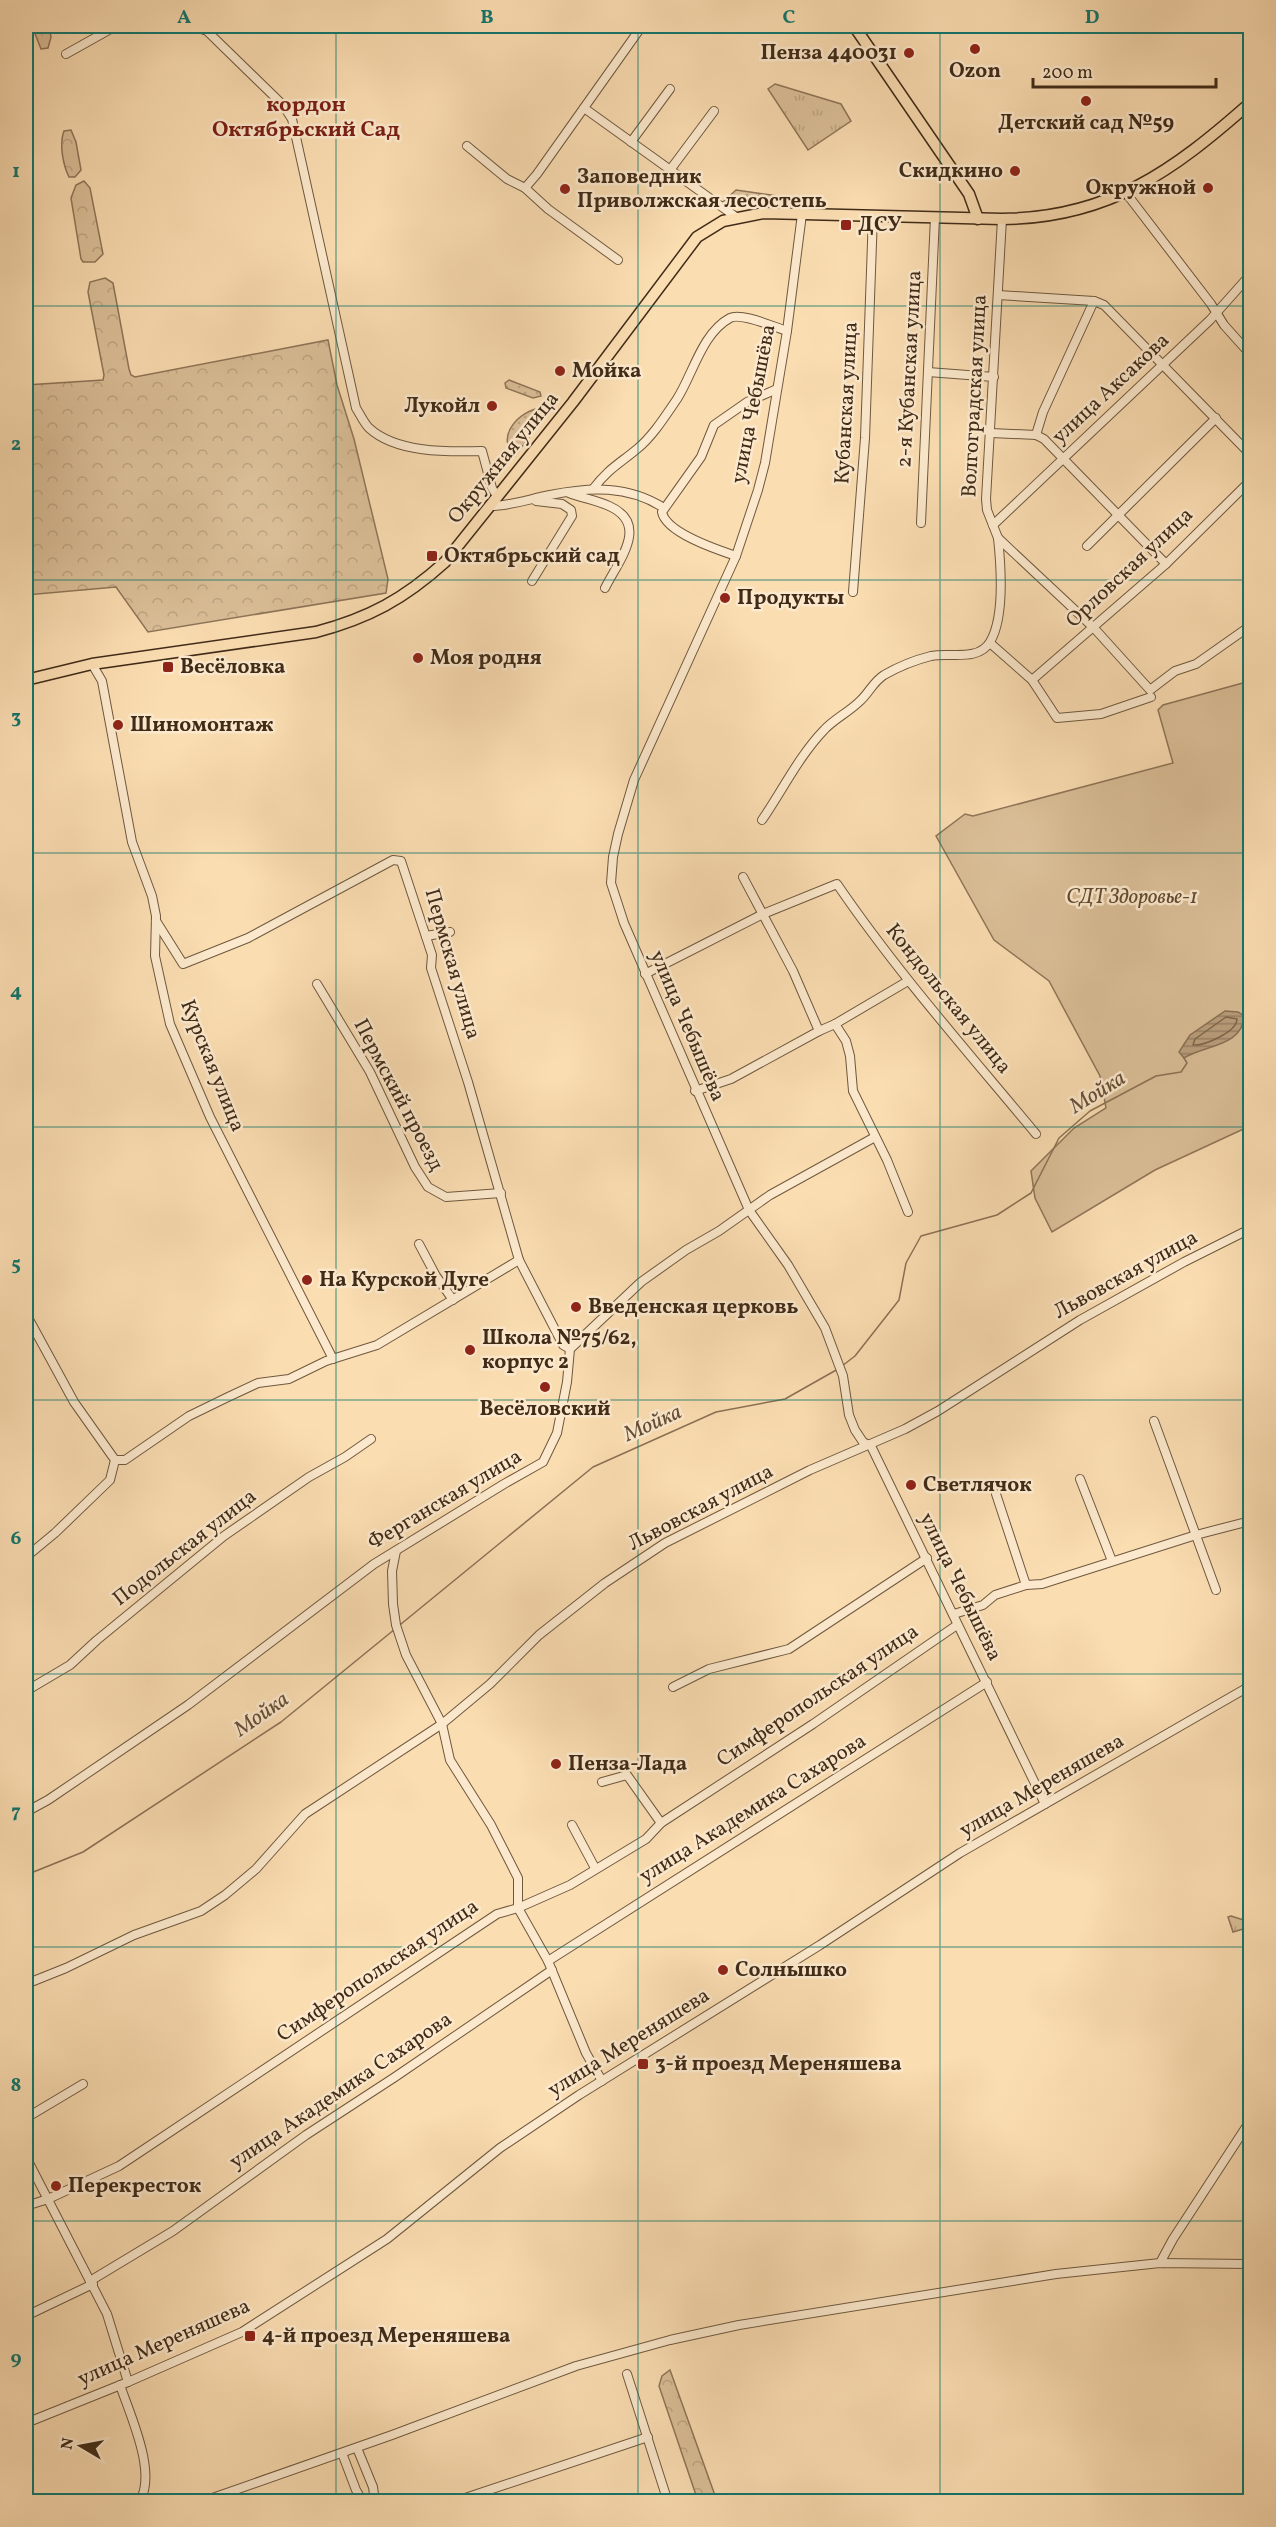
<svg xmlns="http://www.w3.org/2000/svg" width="1276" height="2527" font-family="Vollkorn,serif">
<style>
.grass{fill:url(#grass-dots);stroke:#8e7558;stroke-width:1.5}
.forest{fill:url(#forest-crowns);stroke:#8e7558;stroke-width:1.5}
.park{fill:url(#park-tufts);stroke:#8e7558;stroke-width:1.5}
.garden{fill:#dbbf98;stroke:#8e7558;stroke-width:1.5}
.water{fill:url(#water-rules);stroke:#8a7155;stroke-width:1.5}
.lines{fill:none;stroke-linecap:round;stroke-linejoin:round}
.shore{stroke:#7e664b;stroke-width:1.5}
.stream{stroke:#8a7155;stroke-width:1.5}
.minor-casing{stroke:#6f583e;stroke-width:10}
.major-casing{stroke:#402b18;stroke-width:13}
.minor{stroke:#fce9cd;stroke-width:8}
.major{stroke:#fbddb2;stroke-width:10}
.grid{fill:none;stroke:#0f766e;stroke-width:1.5;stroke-opacity:0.55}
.poi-dot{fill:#8f2418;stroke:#fce9cd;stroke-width:2}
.labels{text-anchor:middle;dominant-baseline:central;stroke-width:5;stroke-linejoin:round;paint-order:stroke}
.poi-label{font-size:21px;font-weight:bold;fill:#402b18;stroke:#fce9cd;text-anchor:start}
.street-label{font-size:21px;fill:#402b18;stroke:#fce9cd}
.park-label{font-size:21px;font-style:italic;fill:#5f4932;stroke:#fce9cd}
.neighbourhood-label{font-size:22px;font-weight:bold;fill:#7a1f14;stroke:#fce9cd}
.water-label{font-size:22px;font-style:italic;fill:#654e37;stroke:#fce9cd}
.neatline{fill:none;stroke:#0f766e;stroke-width:2}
.grid-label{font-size:20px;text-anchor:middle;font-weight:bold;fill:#0f766e}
</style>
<defs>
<pattern id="grass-dots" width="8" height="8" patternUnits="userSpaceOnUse" patternTransform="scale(1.5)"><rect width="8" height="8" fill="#dbbf98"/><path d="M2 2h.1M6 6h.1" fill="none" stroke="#bda482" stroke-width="1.8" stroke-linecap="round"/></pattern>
<pattern id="forest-crowns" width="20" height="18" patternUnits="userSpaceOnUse" patternTransform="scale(1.5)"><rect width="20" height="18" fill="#dbbf98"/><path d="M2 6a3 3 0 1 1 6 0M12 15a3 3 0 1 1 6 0" fill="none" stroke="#bda482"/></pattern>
<pattern id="park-tufts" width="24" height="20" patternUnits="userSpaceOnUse" patternTransform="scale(1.5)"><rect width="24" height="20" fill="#dbbf98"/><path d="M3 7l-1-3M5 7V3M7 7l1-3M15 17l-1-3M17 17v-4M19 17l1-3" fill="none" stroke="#bda482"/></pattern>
<pattern id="water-rules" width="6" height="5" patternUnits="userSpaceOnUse" patternTransform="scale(1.5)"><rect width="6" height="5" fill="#bba07e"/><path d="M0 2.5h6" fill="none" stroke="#998366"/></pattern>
</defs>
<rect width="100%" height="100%" fill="#fbddb2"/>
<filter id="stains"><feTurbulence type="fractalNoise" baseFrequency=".00333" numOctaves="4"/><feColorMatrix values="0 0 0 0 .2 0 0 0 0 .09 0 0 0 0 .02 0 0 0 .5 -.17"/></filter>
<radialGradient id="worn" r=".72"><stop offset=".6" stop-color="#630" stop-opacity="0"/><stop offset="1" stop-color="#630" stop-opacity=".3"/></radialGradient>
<!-- grass -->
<g class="grass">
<path d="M736,190L793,198L794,201L745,197L724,201Z"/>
<path d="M509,380L540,392L541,396L533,398L506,388L505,383Z"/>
<path d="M541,408L550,410L515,456C494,437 520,410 541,408Z"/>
</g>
<!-- forest -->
<g class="forest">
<path d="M32,26H49L51,37L48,48L41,49Z"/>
<path d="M71,130L76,142L81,170L75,177H69C63,165 59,144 64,131Z"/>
<path d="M84,181L90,188L103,254L95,262H83L81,259L71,198L76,185Z"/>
<path d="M105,278L113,283L129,369L131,375L135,377L328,340L337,385L354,439L388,579L386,593L148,632L116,587L26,595V385L103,380L104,375L88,292L90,282Z"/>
<path d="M670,2370L717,2501H698L659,2386L662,2376Z"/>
</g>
<!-- park -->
<g class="park">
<path d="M775,84L841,104L851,121L808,150L768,89Z"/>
<path d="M1231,1916L1250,1922V1927L1233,1932L1228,1917Z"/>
</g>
<!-- garden -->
<path class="garden" d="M1250,681V1126L1155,1170L1052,1232L1035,1198L1031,1171L1074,1128L1106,1108L1100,1076L1049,981L994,940L936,836L965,814L973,816L1173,763L1158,710L1163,705Z"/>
<!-- water -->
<path class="water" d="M1225,1011L1238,1012L1244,1016C1243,1046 1205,1045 1184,1058L1179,1052L1190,1035Z"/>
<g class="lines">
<!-- shore -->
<path class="shore" d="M1226,1017L1237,1019C1237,1032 1204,1046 1193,1045L1195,1039Z"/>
<!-- stream -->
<g class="stream">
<path d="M1243,1016L1250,1013"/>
<path d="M842,1366L855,1356L899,1300L906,1263L921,1236L997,1215L1031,1193L1059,1138L1090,1111L1156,1076L1181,1072L1187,1063L1184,1058"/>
<path d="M401,1624L593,1467L716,1412L785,1399L838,1369"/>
<path d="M26,1875L83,1852L281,1722L395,1629"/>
</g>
<!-- minor casing -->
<g class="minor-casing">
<g id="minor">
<path d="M194,26L207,31L283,105L292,119L356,408C360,414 364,423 369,428C396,453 447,452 482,451L492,488L497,496"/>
<path d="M66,54L116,26"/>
<path d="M584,108L736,217"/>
<path d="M631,142L670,89"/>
<path d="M467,146L507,179L525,188L548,209L618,260"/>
<path d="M670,170L714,111"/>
<path d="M525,188L537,174L642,26"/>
<path d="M1126,193L1211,304L1224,325L1250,354"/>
<path d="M802,214L787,331L765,463L758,490L736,556L634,780L618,834L613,857L611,883L624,923L749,1210L788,1265L825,1328L843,1376L849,1415L855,1430L863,1442L871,1446L1045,1804"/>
<path d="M1002,219L986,499L987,510L998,538L1094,628L1150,690L1175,671L1196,664L1250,626"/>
<path d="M998,295L1094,301L1104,305L1250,454"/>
<path d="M928,372L994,377"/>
<path d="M991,433L1036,435L1044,439L1166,564"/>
<path d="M1036,435L1043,412L1094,301"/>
<path d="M593,489C608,469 619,464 637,449C653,436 666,415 677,399C693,374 702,333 730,318C741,312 774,327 787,331"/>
<path d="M569,493C582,498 596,500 609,506C650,524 619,560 605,588"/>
<path d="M490,506C511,506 529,499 550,495C590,487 628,485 664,508"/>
<path d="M921,523L935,217"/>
<path d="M993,525L1210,320L1250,275"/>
<path d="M1087,546L1216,418"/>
<path d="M736,556C718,550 666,533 662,512L701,457L714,425L747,402L777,389"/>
<path d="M532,581L572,516L571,510L562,504L536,501"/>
<path d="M853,592L865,438L873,215"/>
<path d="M990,643L1032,680L1057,718L1101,714L1151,697"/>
<path d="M92,664L102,681L132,842L152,896L156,916L155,956L170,1024L210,1117L333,1359"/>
<path d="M1032,680L1166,564L1250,481"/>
<path d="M762,820C782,791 799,756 824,730C834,719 849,712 860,701C869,693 873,682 884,675C898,667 915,660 931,656C949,652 978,662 990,642C1005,617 1001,566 998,538"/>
<path d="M743,877L793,971L819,1031L835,1024L846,1041L850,1056L853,1091L887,1160L908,1212"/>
<path d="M156,921L183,964L248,938L393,860L401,861L432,955L431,968L468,1082L519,1260L563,1345L570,1349"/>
<path d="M426,936L450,932"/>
<path d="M645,974L763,914L837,884C897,972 968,1052 1036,1134"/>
<path d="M317,984L370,1072L415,1167L428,1187L446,1197L501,1193"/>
<path d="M835,1024L908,981"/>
<path d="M695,1091L731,1079L819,1031"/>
<path d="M419,1244L436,1276L453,1300"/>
<path d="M26,1314L74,1402L115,1460L110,1480L55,1533L26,1557"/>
<path d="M1248,1365L1250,1370"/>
<path d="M1154,1421L1216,1590"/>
<path d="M115,1460H125L189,1416L228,1397L258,1383L289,1379L326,1361L377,1345L519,1260"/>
<path d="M1080,1479L1112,1561"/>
<path d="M996,1494L1026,1585"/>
<path d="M396,1551L392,1571L393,1604L396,1625L406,1655L442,1724L450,1760L491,1825L518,1878V1908L548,1961L586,2053L602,2081"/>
<path d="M954,1614L983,1605L995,1595L1026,1585L1042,1584L1196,1535L1250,1521"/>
<path d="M673,1687L709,1669L789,1649L927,1558"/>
<path d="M26,1691L70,1665L97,1640L224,1536L309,1477L345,1457L371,1439"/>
<path d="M602,1782L627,1775L661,1823"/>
<path d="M26,1812L48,1800L188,1705L374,1564L504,1484L543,1462L557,1433L567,1382L570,1349L641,1282L686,1250L719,1231L770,1195L875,1137"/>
<path d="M572,1825L595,1868"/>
<path d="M548,1961L987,1682"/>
<path d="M26,1984L66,1968L134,1935L201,1911L225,1895L256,1869L305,1814L442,1724L490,1684L539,1635L605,1583L665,1543L810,1470L905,1429L938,1411L1080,1320L1184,1262L1250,1229"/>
<path d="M26,2118L83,2084"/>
<path d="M26,2157L107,2314L128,2382"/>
<path d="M26,2206L48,2199L119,2166L497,1914L518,1908L570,1885L646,1839L661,1823L813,1724L957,1625"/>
<path d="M1160,2263L1173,2239L1250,2121"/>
<path d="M90,2281L173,2231L306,2135L395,2077L552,1970"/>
<path d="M26,2316L93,2284"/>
<path d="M627,2374L668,2502"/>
<path d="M120,2385C130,2415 158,2474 139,2502"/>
<path d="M26,2423L128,2382L242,2332L387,2239L500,2148L579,2095L820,1945L960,1853L1250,1686"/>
<path d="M357,2448L373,2487L375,2502"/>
<path d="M342,2453L356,2490L363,2502"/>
<path d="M201,2502L392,2435L576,2366L670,2340L739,2325L1056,2274L1160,2263L1250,2264"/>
<path d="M453,2502L648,2437"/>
</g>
</g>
<!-- major casing -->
<g class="major-casing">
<g id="major">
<path d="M854,26L969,194L978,219"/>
<path d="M26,680L92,664L316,632C369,618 404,599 445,562L573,402L697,237L723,221L764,213L1002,219C1109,218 1173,171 1250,103"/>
</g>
</g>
<!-- minor -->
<use href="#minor" class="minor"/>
<!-- major -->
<use href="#major" class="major"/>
</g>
<!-- grid -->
<path class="grid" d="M336,26V2502M638,26V2502M940,26V2502M26,306H1250M26,580H1250M26,853H1250M26,1127H1250M26,1400H1250M26,1674H1250M26,1947H1250M26,2221H1250"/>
<!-- markers -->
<g class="poi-dot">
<circle cx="975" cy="49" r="6"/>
<circle cx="909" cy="53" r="6"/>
<circle cx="1086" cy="101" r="6"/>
<circle cx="1015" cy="171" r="6"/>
<circle cx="1208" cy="188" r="6"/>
<circle cx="565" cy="189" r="6"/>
<rect x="840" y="219" width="12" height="12" rx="3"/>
<circle cx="560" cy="371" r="6"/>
<circle cx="492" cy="406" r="6"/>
<rect x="426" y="550" width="12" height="12" rx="3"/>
<circle cx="725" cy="598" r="6"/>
<circle cx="418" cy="658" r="6"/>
<rect x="162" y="661" width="12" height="12" rx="3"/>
<circle cx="118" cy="725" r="6"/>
<circle cx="307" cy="1280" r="6"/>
<circle cx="576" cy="1307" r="6"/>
<circle cx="470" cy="1350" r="6"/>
<circle cx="545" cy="1387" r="6"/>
<circle cx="911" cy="1485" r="6"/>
<circle cx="556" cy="1764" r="6"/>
<circle cx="723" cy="1970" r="6"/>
<rect x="637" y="2058" width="12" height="12" rx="3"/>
<circle cx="56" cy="2186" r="6"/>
<rect x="244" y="2330" width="12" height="12" rx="3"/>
</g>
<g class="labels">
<!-- poi labels -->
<g class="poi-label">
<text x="897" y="53" text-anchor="end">Пенза 440031</text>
<text x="975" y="71" text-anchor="middle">Ozon</text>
<text x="1086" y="123" text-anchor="middle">Детский сад №59</text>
<text x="1003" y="171" text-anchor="end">Скидкино</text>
<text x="577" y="177">Заповедник<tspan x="577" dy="24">Приволжская лесостепь</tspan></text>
<text x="1196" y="188" text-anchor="end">Окружной</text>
<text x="858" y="225">ДСУ</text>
<text x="572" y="371">Мойка</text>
<text x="480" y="406" text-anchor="end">Лукойл</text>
<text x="444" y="556">Октябрьский сад</text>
<text x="737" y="598">Продукты</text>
<text x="430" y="658">Моя родня</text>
<text x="180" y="667">Весёловка</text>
<text x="130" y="725">Шиномонтаж</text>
<text x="319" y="1280">На Курской Дуге</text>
<text x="588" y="1307">Введенская церковь</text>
<text x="482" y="1338">Школа №75/62,<tspan x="482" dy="24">корпус 2</tspan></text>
<text x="545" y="1409" text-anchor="middle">Весёловский</text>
<text x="923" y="1485">Светлячок</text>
<text x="568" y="1764">Пенза-Лада</text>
<text x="735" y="1970">Солнышко</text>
<text x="655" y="2064">3-й проезд Мереняшева</text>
<text x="68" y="2186">Перекресток</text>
<text x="262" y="2336">4-й проезд Мереняшева</text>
</g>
<!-- street labels -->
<g class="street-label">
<text transform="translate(910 369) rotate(-87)">2-я Кубанская улица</text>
<text transform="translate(1111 389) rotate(-43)">улица Аксакова</text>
<text transform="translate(975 396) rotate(-87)">Волгоградская улица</text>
<text transform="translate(847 403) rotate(-87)">Кубанская улица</text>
<text transform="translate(754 404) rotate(-79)">улица Чебышёва</text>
<text transform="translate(504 458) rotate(-51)">Окружная улица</text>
<text transform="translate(1130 568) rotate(-43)">Орловская улица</text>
<text transform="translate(452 964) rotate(74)">Пермская улица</text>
<text transform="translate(948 999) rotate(51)">Кондольская улица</text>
<text transform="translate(687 1026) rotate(67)">улица Чебышёва</text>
<text transform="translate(212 1066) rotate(68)">Курская улица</text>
<text transform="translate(398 1095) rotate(62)">Пермский проезд</text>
<text transform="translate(1126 1275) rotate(-29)">Львовская улица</text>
<text transform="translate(445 1500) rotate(-31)">Ферганская улица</text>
<text transform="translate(701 1508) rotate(-28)">Львовская улица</text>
<text transform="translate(185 1548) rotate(-38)">Подольская улица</text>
<text transform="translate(960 1587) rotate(64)">улица Чебышёва</text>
<text transform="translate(818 1696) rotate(-34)">Симферопольская улица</text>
<text transform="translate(1042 1786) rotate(-30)">улица Мереняшева</text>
<text transform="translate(753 1809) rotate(-32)">улица Академика Сахарова</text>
<text transform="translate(378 1971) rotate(-34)">Симферопольская улица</text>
<text transform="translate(629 2043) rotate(-32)">улица Мереняшева</text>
<text transform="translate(341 2091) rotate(-34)">улица Академика Сахарова</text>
<text transform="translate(164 2343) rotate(-24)">улица Мереняшева</text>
</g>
<!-- park labels -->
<g class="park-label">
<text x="1132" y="897">СДТ Здоровье-1</text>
</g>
<!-- neighbourhood labels -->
<g class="neighbourhood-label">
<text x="306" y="105">кордон<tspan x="306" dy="25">Октябрьский Сад</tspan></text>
</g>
<!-- water labels -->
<g class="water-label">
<text transform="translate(1098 1093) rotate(-32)">Мойка</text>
<text transform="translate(653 1424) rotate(-24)">Мойка</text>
<text transform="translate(262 1715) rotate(-35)">Мойка</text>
</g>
</g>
<!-- margin -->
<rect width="1276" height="2527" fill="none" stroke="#fbddb2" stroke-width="66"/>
<!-- north arrow -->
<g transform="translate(81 2446) rotate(280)" stroke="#fce9cd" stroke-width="4.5" paint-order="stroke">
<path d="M0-4.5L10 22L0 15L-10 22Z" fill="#402b18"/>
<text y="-9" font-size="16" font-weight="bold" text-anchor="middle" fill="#402b18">N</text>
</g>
<!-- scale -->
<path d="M1033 78v9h183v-9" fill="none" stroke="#402b18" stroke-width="3"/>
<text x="1042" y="78" font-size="18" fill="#402b18" stroke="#fce9cd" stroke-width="4.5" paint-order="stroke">200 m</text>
<rect x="33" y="33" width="1210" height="2461" class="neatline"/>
<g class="grid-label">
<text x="184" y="23">A</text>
<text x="487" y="23">B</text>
<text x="789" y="23">C</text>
<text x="1092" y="23">D</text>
<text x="16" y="177">1</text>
<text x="16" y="450">2</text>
<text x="16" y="723">3</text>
<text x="16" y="997">4</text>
<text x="16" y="1270">5</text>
<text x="16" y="1544">6</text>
<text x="16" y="1817">7</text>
<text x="16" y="2091">8</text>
<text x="16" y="2364">9</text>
</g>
<rect width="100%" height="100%" filter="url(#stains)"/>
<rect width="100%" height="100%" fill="url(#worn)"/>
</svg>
